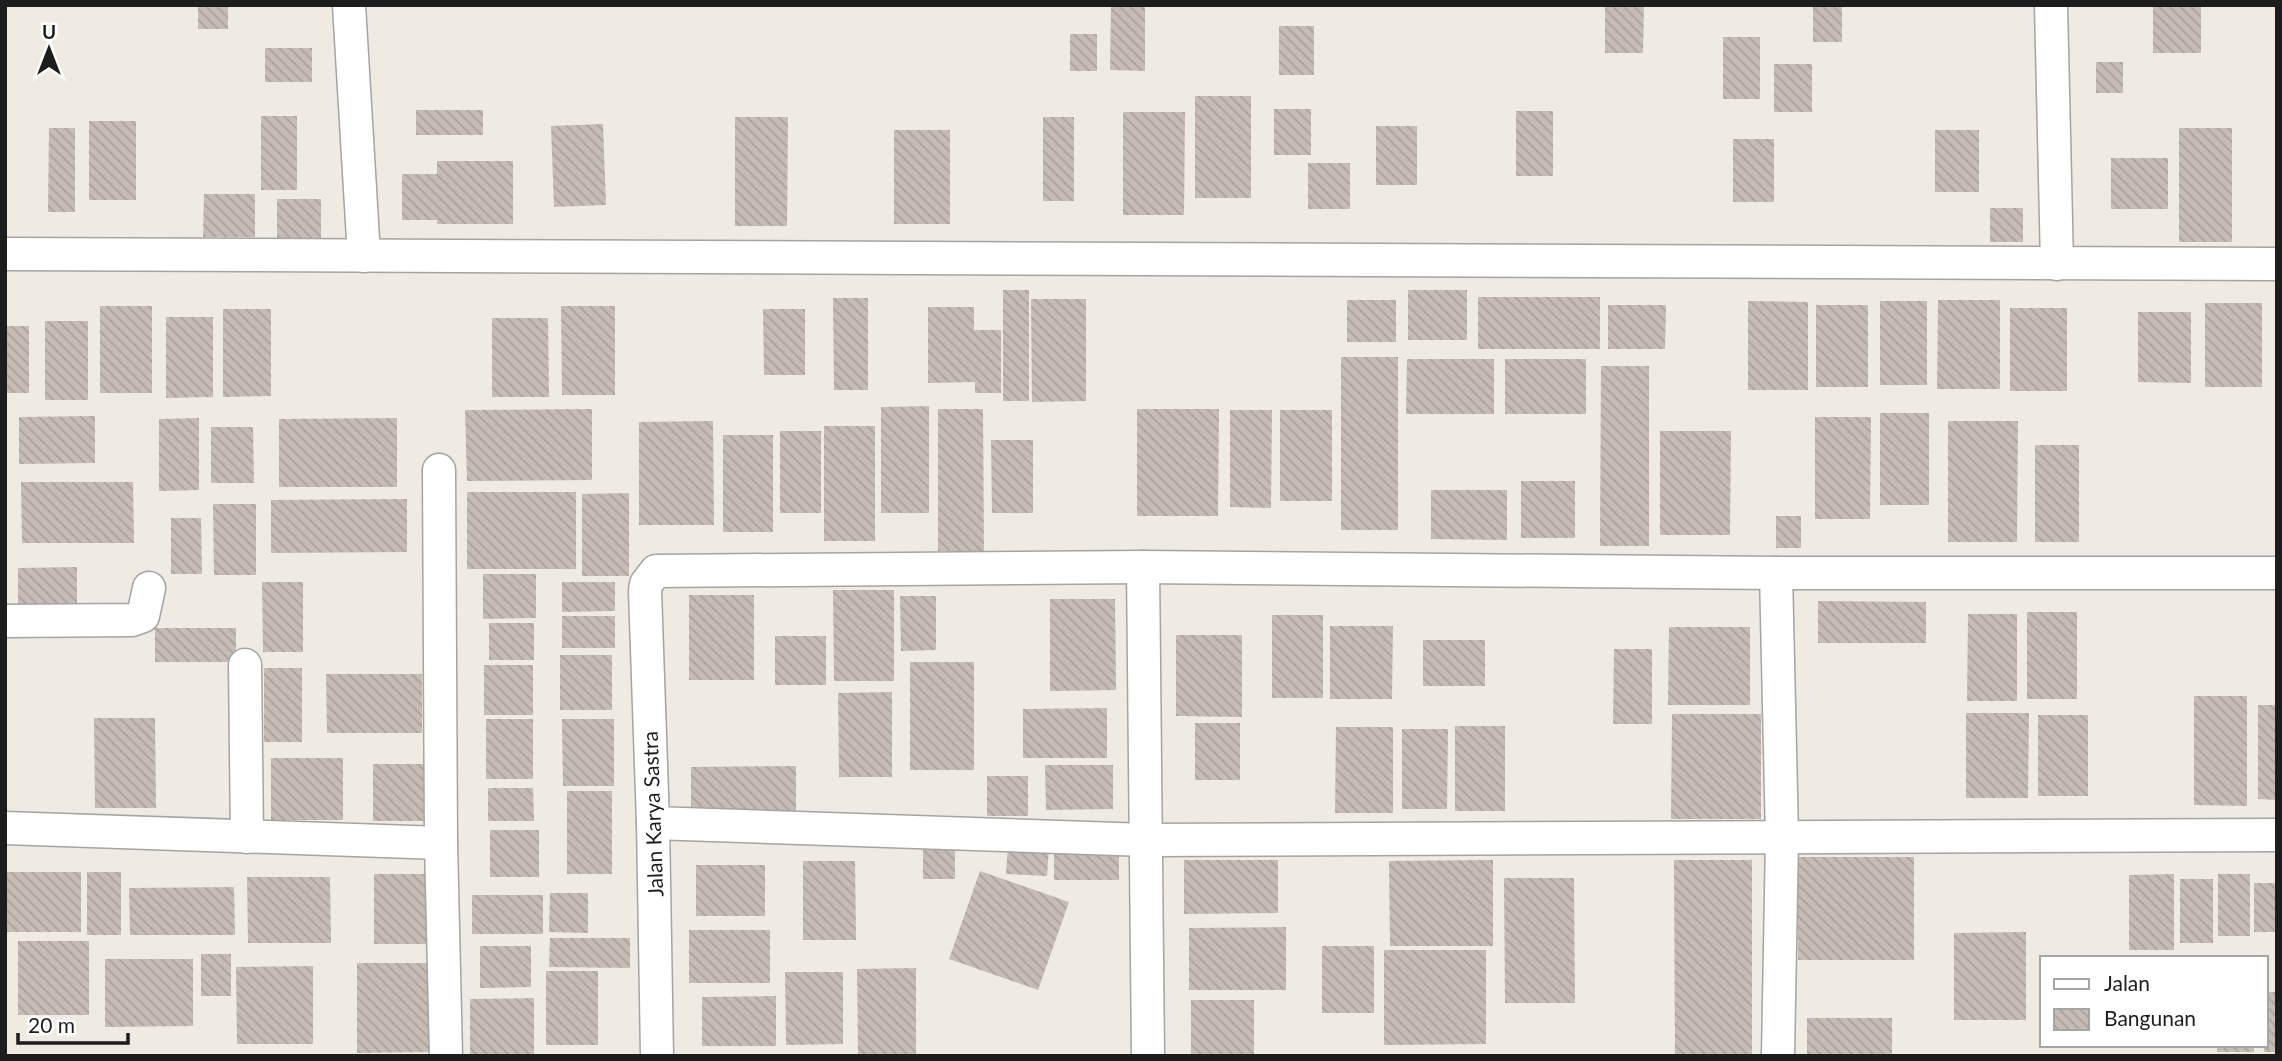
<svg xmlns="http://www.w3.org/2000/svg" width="2282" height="1061" font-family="Lato,sans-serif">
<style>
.building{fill:url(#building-back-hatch)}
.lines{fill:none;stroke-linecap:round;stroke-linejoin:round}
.minor-casing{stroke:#a4a4a4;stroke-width:35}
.minor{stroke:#fff;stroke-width:32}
.labels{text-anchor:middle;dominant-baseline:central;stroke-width:5;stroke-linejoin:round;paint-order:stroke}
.street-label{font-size:21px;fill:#1d1d1d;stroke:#fff}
</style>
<defs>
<pattern id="building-back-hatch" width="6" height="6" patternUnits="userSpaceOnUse" patternTransform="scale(1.75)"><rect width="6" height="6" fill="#c7bcb5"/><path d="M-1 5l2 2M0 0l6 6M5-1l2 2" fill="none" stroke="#aaa19b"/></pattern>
</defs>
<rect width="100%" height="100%" fill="#efeae2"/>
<!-- building -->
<g class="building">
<rect x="198" y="5" width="30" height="24"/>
<path d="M1111,5H1145V71L1110,70Z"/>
<path d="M1605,5H1644L1643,53H1605Z"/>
<rect x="1813" y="5" width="29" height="37"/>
<rect x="2153" y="5" width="48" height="48"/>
<rect x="1279" y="26" width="35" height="49"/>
<rect x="1070" y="34" width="27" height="37"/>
<rect x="1723" y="37" width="37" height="62"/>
<rect x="265" y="48" width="47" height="34"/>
<rect x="2096" y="62" width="27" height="31"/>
<rect x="1774" y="64" width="38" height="48"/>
<rect x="1195" y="96" width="56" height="102"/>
<rect x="1274" y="109" width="37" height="46"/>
<rect x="416" y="110" width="67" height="25"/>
<rect x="1516" y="111" width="37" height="65"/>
<path d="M1123,112H1185L1184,215H1123Z"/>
<rect x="261" y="116" width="36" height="74"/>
<path d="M735,117H788L787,226H735Z"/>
<rect x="1043" y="117" width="31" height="84"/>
<rect x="89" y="121" width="47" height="79"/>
<path d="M603,124L606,205L554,207L551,126Z"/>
<rect x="1376" y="126" width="41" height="59"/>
<path d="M49,128H75V212H48Z"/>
<rect x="2179" y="128" width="53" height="114"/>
<rect x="894" y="130" width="56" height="94"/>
<rect x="1935" y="130" width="44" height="62"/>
<rect x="1733" y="139" width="41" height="63"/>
<rect x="2111" y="158" width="57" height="51"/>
<path d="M437,161H513V224H437V220H402V174H437Z"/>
<rect x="1308" y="163" width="42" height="46"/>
<path d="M204,194H255V237H203Z"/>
<rect x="277" y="199" width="44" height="39"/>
<rect x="1990" y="208" width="33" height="34"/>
<rect x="1003" y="290" width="26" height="111"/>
<rect x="1408" y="290" width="59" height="50"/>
<rect x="1478" y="297" width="122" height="52"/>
<path d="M833,298H868V390H834Z"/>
<path d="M1031,299H1086V401L1032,402Z"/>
<rect x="1347" y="300" width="49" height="42"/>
<path d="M1938,300H2000V389H1937Z"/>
<path d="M1748,301L1808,302V390H1748Z"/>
<rect x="1880" y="301" width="47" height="84"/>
<rect x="2205" y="303" width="57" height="84"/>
<path d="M1608,305H1666L1665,349H1608Z"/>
<rect x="1816" y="305" width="52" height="82"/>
<rect x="100" y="306" width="52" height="87"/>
<path d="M561,306H615V395H562Z"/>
<path d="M928,307H974V330H1001V393H975V382L928,383Z"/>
<rect x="2010" y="308" width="57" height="83"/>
<path d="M223,309H271V396L223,397Z"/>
<path d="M763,309H805V375H764Z"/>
<path d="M2138,312H2191V383L2138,382Z"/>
<path d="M166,317H213V397L166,398Z"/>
<path d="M492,318H548L549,397H492Z"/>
<rect x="45" y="321" width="43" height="79"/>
<rect x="5" y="326" width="24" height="67"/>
<rect x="1341" y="357" width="57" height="173"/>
<path d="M1407,359H1494V414H1406Z"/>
<rect x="1505" y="359" width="81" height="55"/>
<path d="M1601,366H1649V546H1600Z"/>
<path d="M929,406V513H881V407Z"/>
<path d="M592,409V480L467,481L465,410Z"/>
<path d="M938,409H983L984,551H938Z"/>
<path d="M1137,409H1219L1218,516H1137Z"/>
<path d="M1230,410H1272L1271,508L1230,507Z"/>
<rect x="1280" y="410" width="52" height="91"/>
<rect x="1880" y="413" width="49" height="92"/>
<path d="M95,416V463L19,464V417Z"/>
<path d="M1815,417H1871L1870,519H1815Z"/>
<path d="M199,418V490L159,491V419Z"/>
<path d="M397,418V487H279V419Z"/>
<path d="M713,421L714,525H639V422Z"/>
<path d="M1948,421H2018L2017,542H1948Z"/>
<rect x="824" y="426" width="51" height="115"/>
<path d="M211,427H253L254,483H211Z"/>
<rect x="780" y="431" width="41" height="82"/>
<path d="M1660,431H1731L1730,535H1660Z"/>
<rect x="723" y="435" width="50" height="97"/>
<path d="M991,440H1033V513H992Z"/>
<rect x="2035" y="445" width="44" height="97"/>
<rect x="1521" y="481" width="54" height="57"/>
<path d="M21,482H133L134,543H22Z"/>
<path d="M1431,490H1507V540L1431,539Z"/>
<rect x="467" y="492" width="109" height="77"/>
<path d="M629,493V576H582V494Z"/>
<path d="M407,499V552L271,553V500Z"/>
<path d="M213,504H256V575H214Z"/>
<rect x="1776" y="516" width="25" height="32"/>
<path d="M171,518H201L202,574H171Z"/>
<path d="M77,567V616H18V568Z"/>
<path d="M483,574H536V618L483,619Z"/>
<path d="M262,582H303V652H263Z"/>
<path d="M562,582H615V611L562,612Z"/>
<path d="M833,590H894V681H834Z"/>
<rect x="689" y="595" width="65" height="85"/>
<path d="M900,596H936V650L901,651Z"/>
<path d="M1050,599H1115L1116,690L1050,691Z"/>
<path d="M1818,601L1926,602V643H1818Z"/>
<rect x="2027" y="612" width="50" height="87"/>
<path d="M1968,614H2017V701H1967Z"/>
<rect x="1272" y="615" width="51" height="83"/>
<rect x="562" y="616" width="53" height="32"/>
<rect x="489" y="623" width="45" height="37"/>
<path d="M1330,626H1393L1392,699H1330Z"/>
<path d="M1669,627H1750V705H1668Z"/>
<rect x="155" y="628" width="81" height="34"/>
<path d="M1176,635H1242V717L1176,716Z"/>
<rect x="775" y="636" width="51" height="49"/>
<rect x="1423" y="640" width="62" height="46"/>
<path d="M1614,649H1652V724H1613Z"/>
<rect x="560" y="655" width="52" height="55"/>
<rect x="910" y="662" width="64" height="108"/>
<rect x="484" y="665" width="49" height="50"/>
<rect x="264" y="668" width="38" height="74"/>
<path d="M326,674H422V733H327Z"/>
<path d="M892,692V777H839L838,693Z"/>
<path d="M2194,696H2247V806L2194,805Z"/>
<path d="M2258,705H2277V800L2258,799Z"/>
<path d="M1107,708V758H1023V709Z"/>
<path d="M1966,713H2029L2028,798H1966Z"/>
<path d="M1672,714H1761V819H1671Z"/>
<rect x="2038" y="715" width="50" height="81"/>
<path d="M94,718H155L156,808H95Z"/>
<rect x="486" y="719" width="47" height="60"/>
<path d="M562,719H614V786H563Z"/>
<rect x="1195" y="723" width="45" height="57"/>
<rect x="1455" y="726" width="50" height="85"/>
<path d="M1336,727H1393V813H1335Z"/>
<path d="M1402,729H1448L1447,809H1402Z"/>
<rect x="271" y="758" width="72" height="62"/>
<rect x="373" y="764" width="51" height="57"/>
<path d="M1045,765H1113V809L1046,810Z"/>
<path d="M796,766V812H691V767Z"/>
<rect x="987" y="776" width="41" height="40"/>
<path d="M488,788H533L534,821H488Z"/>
<rect x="567" y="791" width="45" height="83"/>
<rect x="490" y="830" width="49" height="47"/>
<path d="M1008,845L1049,847L1047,876L1006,874Z"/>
<rect x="923" y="847" width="32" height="32"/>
<path d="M1119,849V880H1054V850Z"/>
<rect x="1798" y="857" width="116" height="103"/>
<path d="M1184,860H1278V913L1184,914Z"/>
<path d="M1493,860V946H1390L1389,861Z"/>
<path d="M1674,860H1752V1056H1675Z"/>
<path d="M803,861H855L856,940H803Z"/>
<rect x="696" y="865" width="69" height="51"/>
<path d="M980,871L1069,902L1038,990L949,959Z"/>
<path d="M5,872H81V932H6Z"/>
<rect x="87" y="872" width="34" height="63"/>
<rect x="374" y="874" width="58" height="70"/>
<path d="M2174,874V950H2129V875Z"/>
<rect x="2218" y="874" width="32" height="62"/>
<path d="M247,877H330L331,943H248Z"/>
<path d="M1504,878H1574L1575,1003H1505Z"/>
<rect x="2180" y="879" width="33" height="64"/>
<rect x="2254" y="883" width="23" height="49"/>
<path d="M234,887L235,935H130L129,888Z"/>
<path d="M550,893H588V933L549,932Z"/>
<rect x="472" y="895" width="71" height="39"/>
<path d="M1286,927V990H1189V928Z"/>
<rect x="689" y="930" width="81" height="53"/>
<path d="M2026,932V1020H1954V933Z"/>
<path d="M550,938H630V968L549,967Z"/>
<rect x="18" y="941" width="71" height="74"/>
<path d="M480,946H531V987L480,988Z"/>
<rect x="1322" y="946" width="52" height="67"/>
<path d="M1384,950H1486V1044L1384,1045Z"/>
<rect x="201" y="954" width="30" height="42"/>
<path d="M105,959H193V1026L105,1027Z"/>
<path d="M357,963H431V1052L357,1053Z"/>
<path d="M313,966V1044H237L236,967Z"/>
<path d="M916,968V1056H858L857,969Z"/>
<rect x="546" y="971" width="52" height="74"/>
<path d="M785,972H843V1044L786,1045Z"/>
<path d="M2266,992H2277V1052H2264Z"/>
<path d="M776,996V1046H702V997Z"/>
<path d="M534,998V1056H470V999Z"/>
<rect x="1191" y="1000" width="63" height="56"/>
<rect x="1807" y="1018" width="85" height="38"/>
<rect x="2217" y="1045" width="37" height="7"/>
</g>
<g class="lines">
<!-- minor casing -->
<g class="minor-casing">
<g id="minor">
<path d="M349,5L364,256"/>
<path d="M2051,5L2057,264"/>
<path d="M5,254L2277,264"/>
<path d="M439,470L441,843"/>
<path d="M1143,567L1148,1056"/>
<path d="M1776,573L1782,837L1778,1056"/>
<path d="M5,621L132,620L143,616L149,588"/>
<path d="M245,665L247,837"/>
<path d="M653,823L1146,840L2277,835"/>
<path d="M5,828L441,843L446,1056"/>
<path d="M657,1056L653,823L645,591L646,584L656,571L1143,567L1776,573H2277"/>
</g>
</g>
<!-- minor -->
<use href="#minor" class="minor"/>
</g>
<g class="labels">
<!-- street labels -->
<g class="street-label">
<text transform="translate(652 814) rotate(-92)">Jalan Karya Sastra</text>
</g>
</g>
<!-- border -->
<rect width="2282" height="1061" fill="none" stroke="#1d1d1d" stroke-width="14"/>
<!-- legend -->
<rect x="2040" y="956" width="228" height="91" fill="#ffffff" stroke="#a5a5a5" stroke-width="2"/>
<rect x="2054" y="979" width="35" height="10" fill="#ffffff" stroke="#a5a5a5" stroke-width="2"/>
<text x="2104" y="991" font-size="21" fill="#1d1d1d">Jalan</text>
<rect x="2054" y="1009" width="35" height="21" fill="url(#building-back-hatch)" stroke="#a5a5a5" stroke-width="2"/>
<text x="2104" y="1026" font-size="21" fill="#1d1d1d">Bangunan</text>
<!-- north arrow -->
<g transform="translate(49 49)" stroke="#ffffff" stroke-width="5" paint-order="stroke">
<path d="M0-5L12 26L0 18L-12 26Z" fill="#1d1d1d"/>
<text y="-10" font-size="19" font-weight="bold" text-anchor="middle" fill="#1d1d1d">U</text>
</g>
<!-- scale -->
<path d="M18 1033v10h110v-10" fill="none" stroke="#1d1d1d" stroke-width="3.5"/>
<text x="28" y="1033" font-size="21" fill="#1d1d1d" stroke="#ffffff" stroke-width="5" paint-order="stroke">20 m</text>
</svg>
